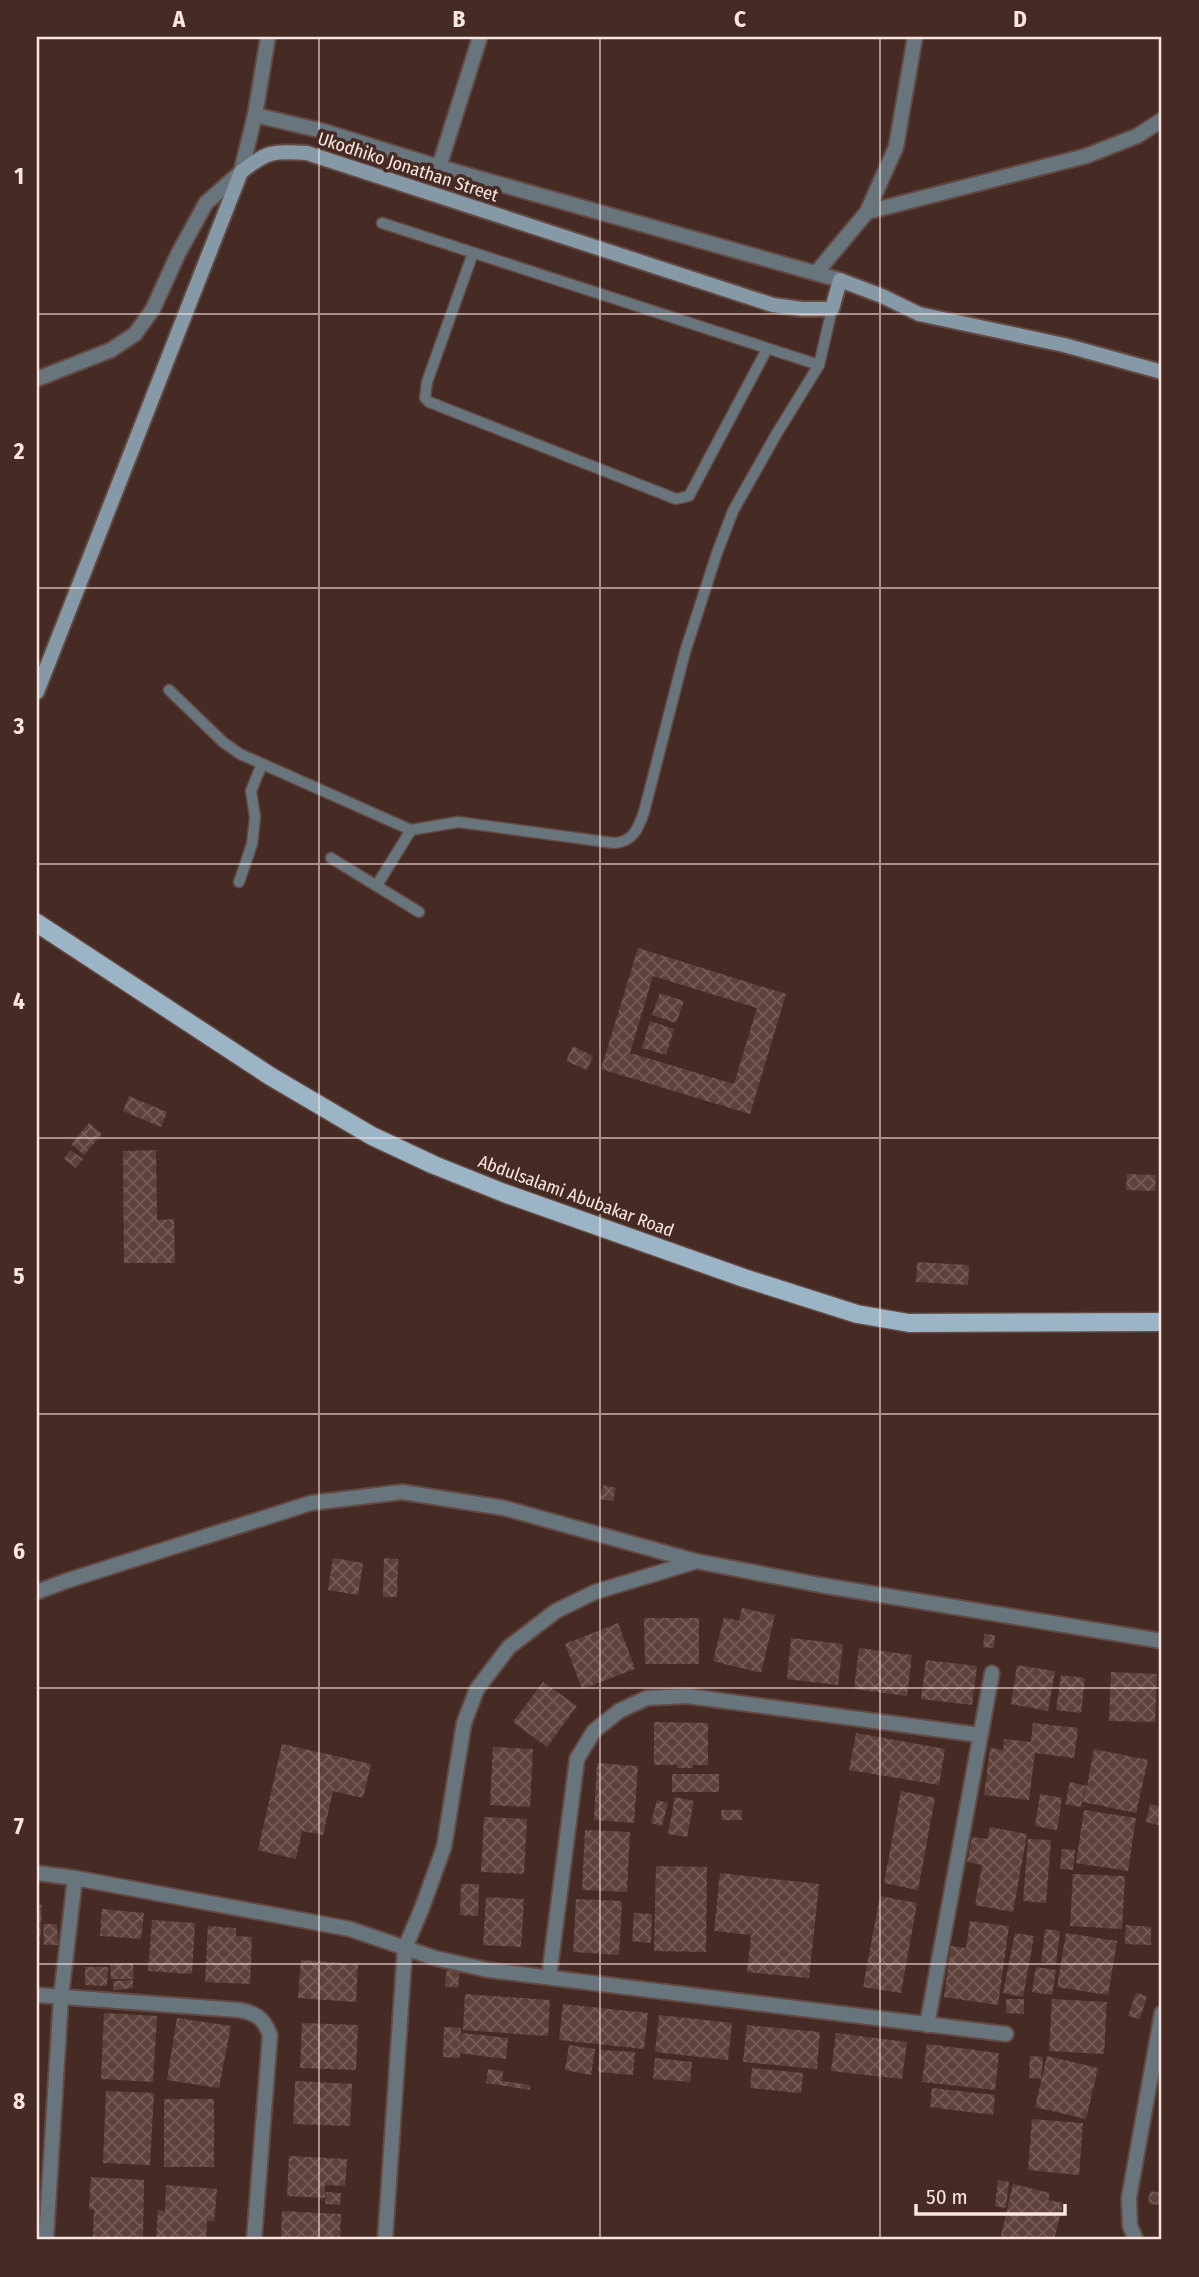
<svg xmlns="http://www.w3.org/2000/svg" width="1199" height="2277" font-family="'Fira Sans Condensed',sans-serif">
<style>
.building{fill:url(#building-cross-hatch);fill-rule:evenodd}
.lines{fill:none;stroke-linecap:round;stroke-linejoin:round}
.lane-casing{stroke:#634943;stroke-width:13}
.street-casing{stroke:#634943;stroke-width:18}
.secondary-casing{stroke:#634943;stroke-width:18}
.primary-casing{stroke:#634943;stroke-width:21}
.lane{stroke:#68757d;stroke-width:10}
.street{stroke:#68757d;stroke-width:14}
.secondary{stroke:#8699a6;stroke-width:14}
.primary{stroke:#9cb5c6;stroke-width:18}
.grid{fill:none;stroke:#f9e6e1;stroke-width:2;stroke-opacity:0.55}
.labels{text-anchor:middle;dominant-baseline:central;stroke-width:7;stroke-linejoin:round;paint-order:stroke}
.street-label{font-size:18px;fill:#f9e6e1;stroke:#462b25}
.neatline{fill:none;stroke:#f9e6e1;stroke-width:2.5}
.grid-label{font-size:23px;text-anchor:middle;font-weight:bold;fill:#f9e6e1}
</style>
<defs>
<pattern id="building-cross-hatch" width="8" height="8" patternUnits="userSpaceOnUse" patternTransform="scale(1.75)"><rect width="8" height="8" fill="#5e413a"/><path d="M0 0l8 8M0 8l8-8" fill="none" stroke="#765c56"/></pattern>
</defs>
<rect width="100%" height="100%" fill="#462b25"/>
<!-- building -->
<g class="building">
<path d="M638,948L786,994L750,1114L601,1069ZM653,976L757,1008L734,1084L630,1053Z"/>
<path d="M660,993L684,1001L676,1023L652,1015Z"/>
<path d="M650,1021L674,1029L666,1055L642,1048Z"/>
<path d="M573,1046L593,1056L587,1070L566,1061Z"/>
<path d="M129,1096L167,1112L161,1127L123,1111Z"/>
<path d="M89,1123L102,1134L84,1155L71,1144Z"/>
<path d="M70,1150L83,1159L76,1168L64,1159Z"/>
<path d="M156,1150L157,1220L174,1219L175,1263H124L123,1151Z"/>
<path d="M1127,1174L1156,1175L1155,1191L1126,1190Z"/>
<path d="M917,1262L969,1265L968,1285L916,1282Z"/>
<path d="M603,1485L616,1488L613,1501L600,1499Z"/>
<path d="M333,1558L363,1563L358,1595L328,1590Z"/>
<path d="M384,1558L398,1559L397,1597H383Z"/>
<path d="M742,1608L775,1615L761,1673L713,1661L724,1617L739,1621Z"/>
<path d="M644,1618H699V1664H645Z"/>
<path d="M618,1623L635,1669L582,1689L565,1644Z"/>
<path d="M984,1634L995,1635L994,1648L983,1647Z"/>
<path d="M791,1638L843,1644L838,1685L787,1679Z"/>
<path d="M859,1648L912,1655L907,1696L854,1689Z"/>
<path d="M926,1660L977,1666L972,1705L921,1699Z"/>
<path d="M1017,1665L1055,1671L1048,1711L1011,1704Z"/>
<path d="M1111,1672L1157,1674L1155,1722L1109,1721Z"/>
<path d="M1061,1675L1085,1678L1081,1713L1056,1710Z"/>
<path d="M543,1682L577,1706L547,1747L513,1722Z"/>
<path d="M654,1722L708,1723V1765H693V1768H677V1765H654Z"/>
<path d="M1033,1723L1078,1728L1074,1758L1035,1753L1029,1800L984,1795L990,1748L1003,1750L1004,1739L1031,1742Z"/>
<path d="M856,1733L945,1749L939,1785L849,1770Z"/>
<path d="M282,1744L371,1764L363,1798L333,1791L323,1835L302,1831L296,1859L258,1850Z"/>
<path d="M493,1747L533,1749L530,1807L490,1805Z"/>
<path d="M1094,1749L1148,1760L1136,1813L1083,1802L1085,1789L1081,1807L1065,1804L1070,1782L1087,1786Z"/>
<path d="M597,1763L638,1766L634,1823L594,1820Z"/>
<rect x="672" y="1774" width="47" height="18"/>
<path d="M901,1791L935,1798L918,1890L884,1883Z"/>
<path d="M1040,1794L1062,1798L1057,1830L1035,1826Z"/>
<path d="M675,1797L694,1801L687,1837L668,1834Z"/>
<path d="M657,1800L668,1803L662,1826L651,1823Z"/>
<path d="M1150,1804L1162,1807V1826L1146,1822Z"/>
<path d="M721,1810H742V1820H722Z"/>
<path d="M1084,1810L1136,1818L1128,1871L1076,1863Z"/>
<path d="M484,1817L527,1819L524,1874L481,1872Z"/>
<path d="M990,1827L1027,1834L1013,1912L975,1905L982,1865L967,1862L972,1837L987,1839Z"/>
<path d="M585,1830L630,1832L627,1892L582,1890Z"/>
<path d="M1028,1839L1051,1840L1046,1903L1023,1901Z"/>
<path d="M1062,1849L1075,1850L1073,1870L1060,1869Z"/>
<path d="M656,1866L707,1867L706,1952L654,1951Z"/>
<path d="M720,1873L819,1884L809,1978L747,1972L751,1935L714,1931Z"/>
<path d="M1073,1874L1125,1876L1122,1929L1070,1926Z"/>
<path d="M461,1884H479L478,1916L460,1915Z"/>
<path d="M880,1896L917,1903L901,1993L863,1987Z"/>
<path d="M486,1897L524,1899L521,1947L483,1945Z"/>
<path d="M576,1899L622,1901L619,1955L573,1952Z"/>
<path d="M37,1904L42,1905L39,1964L37,1963Z"/>
<path d="M102,1909L144,1913L141,1939L100,1936Z"/>
<path d="M634,1913L652,1914L651,1943L632,1941Z"/>
<path d="M152,1920L195,1923L192,1974L148,1971Z"/>
<path d="M970,1921L1009,1926L998,2005L944,1997L951,1946L966,1948Z"/>
<path d="M43,1924H57L58,1945H44Z"/>
<path d="M1126,1925L1151,1927V1945L1125,1944Z"/>
<path d="M208,1926L236,1928V1936L252,1937L250,1984L205,1982Z"/>
<path d="M1045,1929L1060,1931L1056,1964L1041,1962Z"/>
<path d="M1015,1933L1034,1936L1023,1997L1003,1993Z"/>
<path d="M1066,1933L1117,1941L1108,1995L1057,1987Z"/>
<path d="M301,1960L358,1964L356,2002L298,1998Z"/>
<path d="M133,1963L134,1979H111L110,1964Z"/>
<path d="M85,1967H108L107,1986L85,1985Z"/>
<path d="M447,1967L460,1968L458,1988L445,1986Z"/>
<path d="M1036,1967L1056,1970L1052,1995L1032,1992Z"/>
<path d="M133,1980V1988L114,1990L113,1981Z"/>
<path d="M1136,1993L1147,1996L1140,2019L1128,2016Z"/>
<path d="M465,1994L550,2000L548,2036L463,2030Z"/>
<path d="M1006,1999H1024V2014L1006,2013Z"/>
<path d="M1052,1999L1107,2002L1104,2054L1049,2051Z"/>
<path d="M563,2004L648,2013L644,2049L559,2040Z"/>
<path d="M104,2013L157,2016L153,2082L101,2079Z"/>
<path d="M659,2015L732,2023L728,2060L655,2052Z"/>
<path d="M177,2018L231,2026L219,2088L167,2080Z"/>
<path d="M302,2023L358,2025L356,2070L300,2068Z"/>
<path d="M747,2025L820,2032L817,2069L743,2062Z"/>
<path d="M444,2027L461,2028L460,2047L462,2033L508,2038L506,2059L460,2053V2058L443,2057Z"/>
<path d="M836,2033L907,2042L902,2079L831,2071Z"/>
<path d="M927,2044L999,2053L995,2090L922,2082Z"/>
<path d="M569,2045L595,2049L591,2075L565,2070Z"/>
<path d="M600,2050L635,2052L633,2075L598,2072Z"/>
<path d="M1030,2056L1043,2057L1041,2079L1029,2078Z"/>
<path d="M1047,2056L1098,2068L1086,2119L1035,2107Z"/>
<path d="M655,2058L692,2062L690,2082L653,2079Z"/>
<path d="M752,2068L803,2073L801,2093L750,2088Z"/>
<path d="M488,2069L503,2071L502,2081L530,2085V2090L486,2083Z"/>
<path d="M295,2081L352,2084L350,2126L293,2124Z"/>
<path d="M932,2088L995,2095L993,2115L930,2107Z"/>
<path d="M106,2091L154,2093L150,2165L103,2163Z"/>
<rect x="164" y="2099" width="50" height="68"/>
<path d="M1032,2119L1083,2123L1079,2175L1028,2170Z"/>
<path d="M289,2156L347,2159L345,2186L325,2185V2198L287,2196Z"/>
<path d="M91,2177L144,2180L143,2240L93,2237L94,2210L89,2209Z"/>
<path d="M998,2180L1009,2182L1006,2208L995,2206Z"/>
<path d="M1013,2184L1050,2193L1048,2200L1063,2203L1054,2240H1000Z"/>
<path d="M166,2185L217,2189L214,2221H207L206,2240H156L158,2210L165,2211Z"/>
<path d="M1150,2191L1162,2193V2206L1148,2203Z"/>
<path d="M326,2192L341,2193L340,2205L325,2204Z"/>
<path d="M282,2211L341,2214L340,2240H281Z"/>
</g>
<g class="lines">
<!-- lane casing -->
<g class="lane-casing">
<g id="lane">
<path d="M382,223L819,365"/>
<path d="M473,253L427,382L425,398L429,402L676,499L689,496L767,349"/>
<path d="M169,690L223,742L240,754L411,830L458,822L614,843C633,842 638,829 644,812L685,652L717,553L733,511L777,433L819,365L832,309"/>
<path d="M331,858L419,912"/>
<path d="M239,882L252,844L255,817L251,791L262,764"/>
<path d="M377,885L411,830"/>
</g>
</g>
<!-- street casing -->
<g class="street-casing">
<g id="street">
<path d="M255,115L323,131L439,167L840,280"/>
<path d="M439,167L480,37"/>
<path d="M867,212L1086,156L1137,136L1162,120"/>
<path d="M816,273L867,212L896,147L915,37"/>
<path d="M37,379L111,350L135,334L153,309L178,254L206,203L241,172L255,115L268,37"/>
<path d="M37,1592L66,1581L311,1503L402,1492L504,1508L695,1561L820,1585L1162,1641"/>
<path d="M37,1873L75,1878L350,1929L435,1958L488,1970L1006,2034"/>
<path d="M549,1977L577,1759L594,1731L619,1711L647,1698L687,1696L980,1735"/>
<path d="M37,1995L239,2010C257,2013 264,2019 270,2035L254,2240"/>
<path d="M927,2025L992,1673"/>
<path d="M46,2240L61,1997L75,1878"/>
<path d="M385,2240L405,1948L422,1908L444,1847L464,1723L477,1689L509,1647L556,1611L595,1592L694,1562"/>
<path d="M1136,2240L1130,2226L1129,2198L1162,2013"/>
</g>
</g>
<!-- secondary casing -->
<g class="secondary-casing">
<path id="secondary" d="M37,692L241,172C267,151 273,151 307,153L773,305L802,309H832L840,280L882,296L919,314L1064,345L1162,372"/>
</g>
<!-- primary casing -->
<g class="primary-casing">
<path id="primary" d="M37,923L270,1076L372,1136L434,1165L504,1193L744,1278L857,1314L909,1323L1162,1322"/>
</g>
<!-- lane -->
<use href="#lane" class="lane"/>
<!-- street -->
<use href="#street" class="street"/>
<!-- secondary -->
<use href="#secondary" class="secondary"/>
<!-- primary -->
<use href="#primary" class="primary"/>
</g>
<!-- grid -->
<path class="grid" d="M319,37V2240M600,37V2240M880,37V2240M37,314H1162M37,588H1162M37,864H1162M37,1138H1162M37,1414H1162M37,1688H1162M37,1964H1162"/>
<g class="labels">
<!-- street labels -->
<g class="street-label">
<text transform="translate(408 167) rotate(18)">Ukodhiko Jonathan Street</text>
<text transform="translate(576 1196) rotate(20)">Abdulsalami Abubakar Road</text>
</g>
</g>
<!-- border -->
<rect width="1199" height="2277" fill="none" stroke="#462b25" stroke-width="77"/>
<!-- scale -->
<path d="M916 2204v10h149v-10" fill="none" stroke="#f9e6e1" stroke-width="3.5"/>
<text x="926" y="2204" font-size="21" fill="#f9e6e1" stroke="#462b25" stroke-width="5" paint-order="stroke">50 m</text>
<rect x="38" y="38" width="1122" height="2200" class="neatline"/>
<g class="grid-label">
<text x="179" y="27">A</text>
<text x="459" y="27">B</text>
<text x="740" y="27">C</text>
<text x="1020" y="27">D</text>
<text x="19" y="184">1</text>
<text x="19" y="459">2</text>
<text x="19" y="734">3</text>
<text x="19" y="1009">4</text>
<text x="19" y="1284">5</text>
<text x="19" y="1559">6</text>
<text x="19" y="1834">7</text>
<text x="19" y="2109">8</text>
</g>
</svg>
